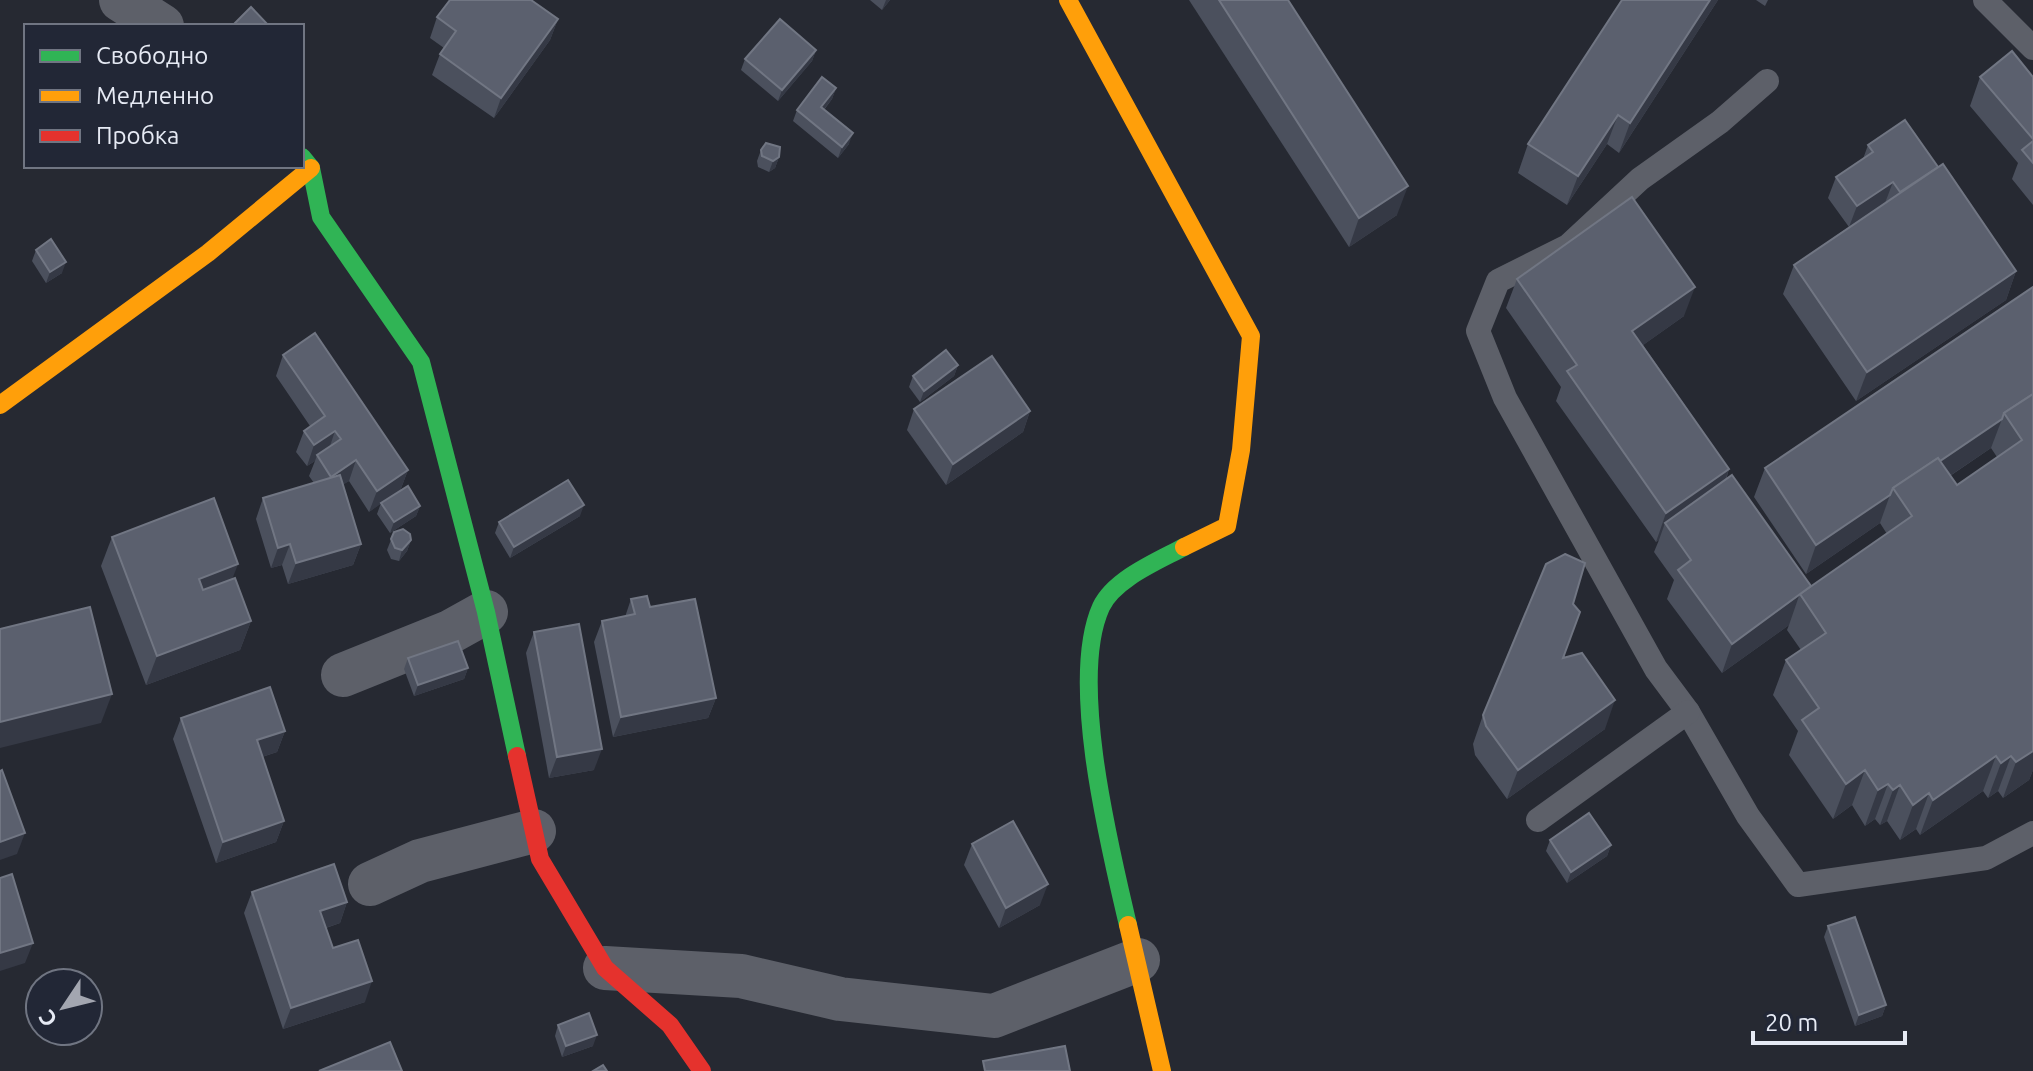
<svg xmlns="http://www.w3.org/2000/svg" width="2033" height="1071" font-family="Ubuntu,sans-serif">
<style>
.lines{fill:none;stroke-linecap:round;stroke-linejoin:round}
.lane{stroke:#5d6069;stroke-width:24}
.street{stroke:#5d6069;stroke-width:44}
.fast{stroke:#30b455;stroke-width:18}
.slow{stroke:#ff9f0a;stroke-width:18}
.jam{stroke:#e5322d;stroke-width:18}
.wall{fill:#4b505d;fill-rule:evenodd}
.shaded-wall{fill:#353945}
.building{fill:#5b606e;stroke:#717683;stroke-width:2}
</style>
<rect width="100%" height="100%" fill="#262932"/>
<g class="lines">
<!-- lane -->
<g class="lane">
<path d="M1985,0L2033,48"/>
<path d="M1767,81L1720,122L1640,179L1568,246L1498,281L1478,331L1505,398L1656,669L1688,712L1748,816L1798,885L1986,858L2033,833"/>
<path d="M1538,820L1688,712"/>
</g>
<!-- street -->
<g class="street">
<path d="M121,0L162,26"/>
<path d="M343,675L450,632L486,612"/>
<path d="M370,884L420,861L534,831"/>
<path d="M605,968L741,976L840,999L994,1016L1138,960"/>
</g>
<!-- fast -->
<g class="fast">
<path d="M302,157L311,168L321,217L421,362L486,612L517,756"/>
<path d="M1128,925C1110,848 1068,680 1101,607C1114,579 1158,561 1184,547"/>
</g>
<!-- slow -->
<g class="slow">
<path d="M1068,0L1251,336L1241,450L1227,526L1184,547"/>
<path d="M0,405L208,253L311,168"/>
<path d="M1128,925L1162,1071"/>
</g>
<!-- jam -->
<path class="jam" d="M517,756L540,859L605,968L670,1025L702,1071"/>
</g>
<!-- wall -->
<g class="wall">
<path d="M870,0H890L882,10Z"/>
<path d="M1189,0H1288L1397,215L1349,247Z"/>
<path d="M1622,0H1718L1619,153L1607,144L1567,205L1518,173L1528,144Z"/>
<path d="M1756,0H1768L1765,6Z"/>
<path d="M437,17L558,19L550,40L494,118L432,75L440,54L444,48L430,38Z"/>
<path d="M816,50L812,61L778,101L741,70L745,59Z"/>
<path d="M1980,77H2033V205L2012,179L2018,163L1970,106Z"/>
<path d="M836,88L832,99L824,110L849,144L838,158L793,121L797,110Z"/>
<path d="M1868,145L1938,167L2016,271L2006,300L1856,401L1783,294L1794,265L1849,227L1828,198L1836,177L1863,159Z"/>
<path d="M761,150L779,157L775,168L769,172L758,167L757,161Z"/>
<path d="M36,250L62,273L46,283L32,261Z"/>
<path d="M1517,279L1684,316L1643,345L1729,469L1726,480L1811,586L1887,534L1880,523L1806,574L1754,497L1765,468L2033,287V770L2029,780L2003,798L1998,791L1988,798L1983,791L1920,835L1916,829L1900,840L1887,821L1880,825L1875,819L1865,826L1852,805L1833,819L1789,755L1798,731L1773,695L1786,660L1801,650L1787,630L1789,625L1722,673L1667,599L1674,580L1654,552L1659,540L1656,542L1556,401L1561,387L1506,308ZM1991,448L1997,457L1957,485L1950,476Z"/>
<path d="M283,355L408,470L400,491L420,506L416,516L390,533L377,514L381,503L369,512L349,481L343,484L361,544L353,565L288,584L282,565L271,568L256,519L263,498L314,483L309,476L315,461L307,466L296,452L304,431L310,426L276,376Z"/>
<path d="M958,365L954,376L920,402L909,387L913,376Z"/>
<path d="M914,409L1030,411L1023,432L946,485L907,430Z"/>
<path d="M580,516L510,558L495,533L499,522Z"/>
<path d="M394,532L411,540L407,551L399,561L391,559L387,550Z"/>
<path d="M112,537L233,579L251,621L240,650L146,685L101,566Z"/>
<path d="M631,599L716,698L708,718L613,737L594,642L602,621L625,617Z"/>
<path d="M1573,604L1563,658L1605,729L1507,799L1475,755L1473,744L1483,715Z"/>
<path d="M534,632L594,770L549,778L526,653Z"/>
<path d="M408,658L468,668L464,679L414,696L404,669Z"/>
<path d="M181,718L285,731L277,752L262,757L284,821L276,842L216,863L173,739Z"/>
<path d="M1550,840L1611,845L1607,856L1567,883L1546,851Z"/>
<path d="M972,844L1040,905L999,928L964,865Z"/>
<path d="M252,892L347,902L340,923L326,928L333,948L365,1002L283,1029L244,913Z"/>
<path d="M1828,926L1886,1005L1882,1016L1855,1026L1824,937Z"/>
<path d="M558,1025L593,1046L562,1057L555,1036Z"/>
</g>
<!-- shaded-wall -->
<g class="shaded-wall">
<path d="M886,0H890L882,10Z"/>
<path d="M1710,0H1718L1619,153L1630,123Z"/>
<path d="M558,19L550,40L494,118L501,98Z"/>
<path d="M816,50L812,61L778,101L782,90Z"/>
<path d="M836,88L832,99L817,118L821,107Z"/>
<path d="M1618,115L1607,144L1567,205L1578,176Z"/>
<path d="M853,133L849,144L838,158L842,147Z"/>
<path d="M779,157L775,168L769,172L773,161Z"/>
<path d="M1893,182L1885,203L1849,227L1857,206Z"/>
<path d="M1408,186L1397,215L1349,247L1359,218Z"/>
<path d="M66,262L62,273L46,283L50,272Z"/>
<path d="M2016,271L2006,300L1856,401L1867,372Z"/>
<path d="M1695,287L1684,316L1622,360L1632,331Z"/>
<path d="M958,365L954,376L920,402L924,391Z"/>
<path d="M1030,411L1023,432L946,485L953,464Z"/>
<path d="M2002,419L1991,448L1905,506L1895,491Z"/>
<path d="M335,431L328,452L317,455L315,461L307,466L314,445Z"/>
<path d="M356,460L349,481L323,498L331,477Z"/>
<path d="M1729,469L1719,498L1665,523L1659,540L1656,542L1666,513Z"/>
<path d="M408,470L400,491L369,512L377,491Z"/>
<path d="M1890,495L1880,523L1806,574L1816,545Z"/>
<path d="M584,505L580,516L510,558L514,547Z"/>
<path d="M420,506L416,516L390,533L394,522Z"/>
<path d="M411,540L407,551L399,561L402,550Z"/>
<path d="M290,544L282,565L271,568L278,548Z"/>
<path d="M361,544L353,565L288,584L296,563Z"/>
<path d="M238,564L227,593L188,608L199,579Z"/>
<path d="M1799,596L1789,625L1722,673L1732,644Z"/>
<path d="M251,621L240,650L146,685L157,656Z"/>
<path d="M468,668L464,679L414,696L418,685Z"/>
<path d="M112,694L101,723L0,748V722Z"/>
<path d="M716,698L708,718L613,737L621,717Z"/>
<path d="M1615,700L1605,729L1507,799L1518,770Z"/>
<path d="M2033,730V770L2029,780L2003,798L2016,762Z"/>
<path d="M285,731L277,752L249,761L257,740Z"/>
<path d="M602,749L594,770L549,778L557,757Z"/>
<path d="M1996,756L1983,791L1920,835L1933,800Z"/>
<path d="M2011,756L1998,791L1988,798L2001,763Z"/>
<path d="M1865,770L1852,805L1833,819L1846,784Z"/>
<path d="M1888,784L1875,819L1865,826L1878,790Z"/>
<path d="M1900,785L1887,821L1880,825L1893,790Z"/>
<path d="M1929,793L1916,829L1900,840L1913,805Z"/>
<path d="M284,821L276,842L216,863L223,842Z"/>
<path d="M25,833L17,854L0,860V842Z"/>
<path d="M1611,845L1607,856L1567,883L1571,872Z"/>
<path d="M1048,884L1040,905L999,928L1006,908Z"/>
<path d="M347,902L340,923L313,932L320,911Z"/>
<path d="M33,943L25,963L0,971V953Z"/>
<path d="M372,981L365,1002L283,1029L291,1008Z"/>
<path d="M1886,1005L1882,1016L1855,1026L1859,1015Z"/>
<path d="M597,1035L593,1046L562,1057L566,1046Z"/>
</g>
<!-- building -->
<g class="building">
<path d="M450,0H531L558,19L501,98L440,54L456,31L437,17Z"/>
<path d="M1219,0H1288L1408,186L1359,218Z"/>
<path d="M1622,0H1710L1630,123L1618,115L1578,176L1528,144Z"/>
<path d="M251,7L269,26H236L234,24Z"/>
<path d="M780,19L816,50L782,90L745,59Z"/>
<path d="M2012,51L2033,77V139L1980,77Z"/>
<path d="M822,77L836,88L821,107L853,133L842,147L797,110Z"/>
<path d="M1905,120L1938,167L1900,192L1893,182L1857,206L1836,177L1873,152L1868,145Z"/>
<path d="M2033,141V163L2022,150Z"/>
<path d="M766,143L780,147L779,157L773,161L762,156L761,150Z"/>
<path d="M1943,164L2016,271L1867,372L1794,265Z"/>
<path d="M1632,197L1695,287L1632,331L1729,469L1666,513L1567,371L1577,365L1517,279Z"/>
<path d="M51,239L66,262L50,272L36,250Z"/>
<path d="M2033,287V394L2004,413L2002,419L1940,461L1938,458L1893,488L1890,495L1816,545L1765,468Z"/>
<path d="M315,333L408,470L377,491L356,460L331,477L317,455L341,439L335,431L314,445L304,431L325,416L283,355Z"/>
<path d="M946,350L958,365L924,391L913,376Z"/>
<path d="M992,356L1030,411L953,464L914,409Z"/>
<path d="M2033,394V751L2016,762L2011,756L2001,763L1996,756L1933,800L1929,793L1913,805L1900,785L1893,790L1888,784L1878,790L1865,770L1846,784L1802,720L1819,708L1786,660L1826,633L1800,594L1912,516L1893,488L1938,458L1957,485L2022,440L2004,413Z"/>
<path d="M340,475L361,544L296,563L290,544L278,548L263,498Z"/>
<path d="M1732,475L1811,586L1732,644L1678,570L1691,560L1665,523Z"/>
<path d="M568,480L584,505L514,547L499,522Z"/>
<path d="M408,486L420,506L394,522L381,503Z"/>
<path d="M214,498L238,564L199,579L203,590L235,578L251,621L157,656L112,537Z"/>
<path d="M403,529L410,534L411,540L402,550L395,548L391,539L394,532Z"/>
<path d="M1565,554L1585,563L1573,604L1580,612L1563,658L1582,653L1615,700L1518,770L1486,726L1483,715L1546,564Z"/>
<path d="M647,596L650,607L695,599L716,698L621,717L602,621L635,614L631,599Z"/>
<path d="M90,607L112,694L0,722V629Z"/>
<path d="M579,624L602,749L557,757L534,632Z"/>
<path d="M458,641L468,668L418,685L408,658Z"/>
<path d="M270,687L285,731L257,740L284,821L223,842L181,718Z"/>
<path d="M2,770L25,833L0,842V771Z"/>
<path d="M1589,813L1611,845L1571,872L1550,840Z"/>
<path d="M1013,821L1048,884L1006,908L972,844Z"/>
<path d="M334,864L347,902L320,911L333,948L358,940L372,981L291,1008L252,892Z"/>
<path d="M12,874L33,943L0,953V878Z"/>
<path d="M1855,917L1886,1005L1859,1015L1828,926Z"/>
<path d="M589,1013L597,1035L566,1046L558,1025Z"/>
<path d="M390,1042L402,1071H319Z"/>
<path d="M1065,1046L1070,1071H985L983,1061Z"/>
<path d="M603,1065L607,1071H593Z"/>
</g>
<!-- legend -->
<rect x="24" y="24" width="280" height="144" fill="#222736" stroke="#707582" stroke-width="2"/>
<rect x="40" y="50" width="40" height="12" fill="#30b455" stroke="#707582" stroke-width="2"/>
<text x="96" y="64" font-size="24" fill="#e6eaf4">Свободно</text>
<rect x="40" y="90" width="40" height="12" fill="#ff9f0a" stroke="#707582" stroke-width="2"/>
<text x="96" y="104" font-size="24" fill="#e6eaf4">Медленно</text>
<rect x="40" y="130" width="40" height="12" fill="#e5322d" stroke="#707582" stroke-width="2"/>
<text x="96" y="144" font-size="24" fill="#e6eaf4">Пробка</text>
<!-- north arrow -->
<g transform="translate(64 1007) rotate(235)"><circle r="38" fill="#222736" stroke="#707582" stroke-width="2"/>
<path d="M0-6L14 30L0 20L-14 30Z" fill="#a3a6b0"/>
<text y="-12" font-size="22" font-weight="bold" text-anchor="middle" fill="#e6eaf4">С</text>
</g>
<!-- scale -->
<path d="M1753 1031v12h152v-12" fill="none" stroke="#e6eaf4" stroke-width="4"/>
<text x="1765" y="1031" font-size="24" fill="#e6eaf4" stroke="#222736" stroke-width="6" paint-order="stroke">20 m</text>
</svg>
